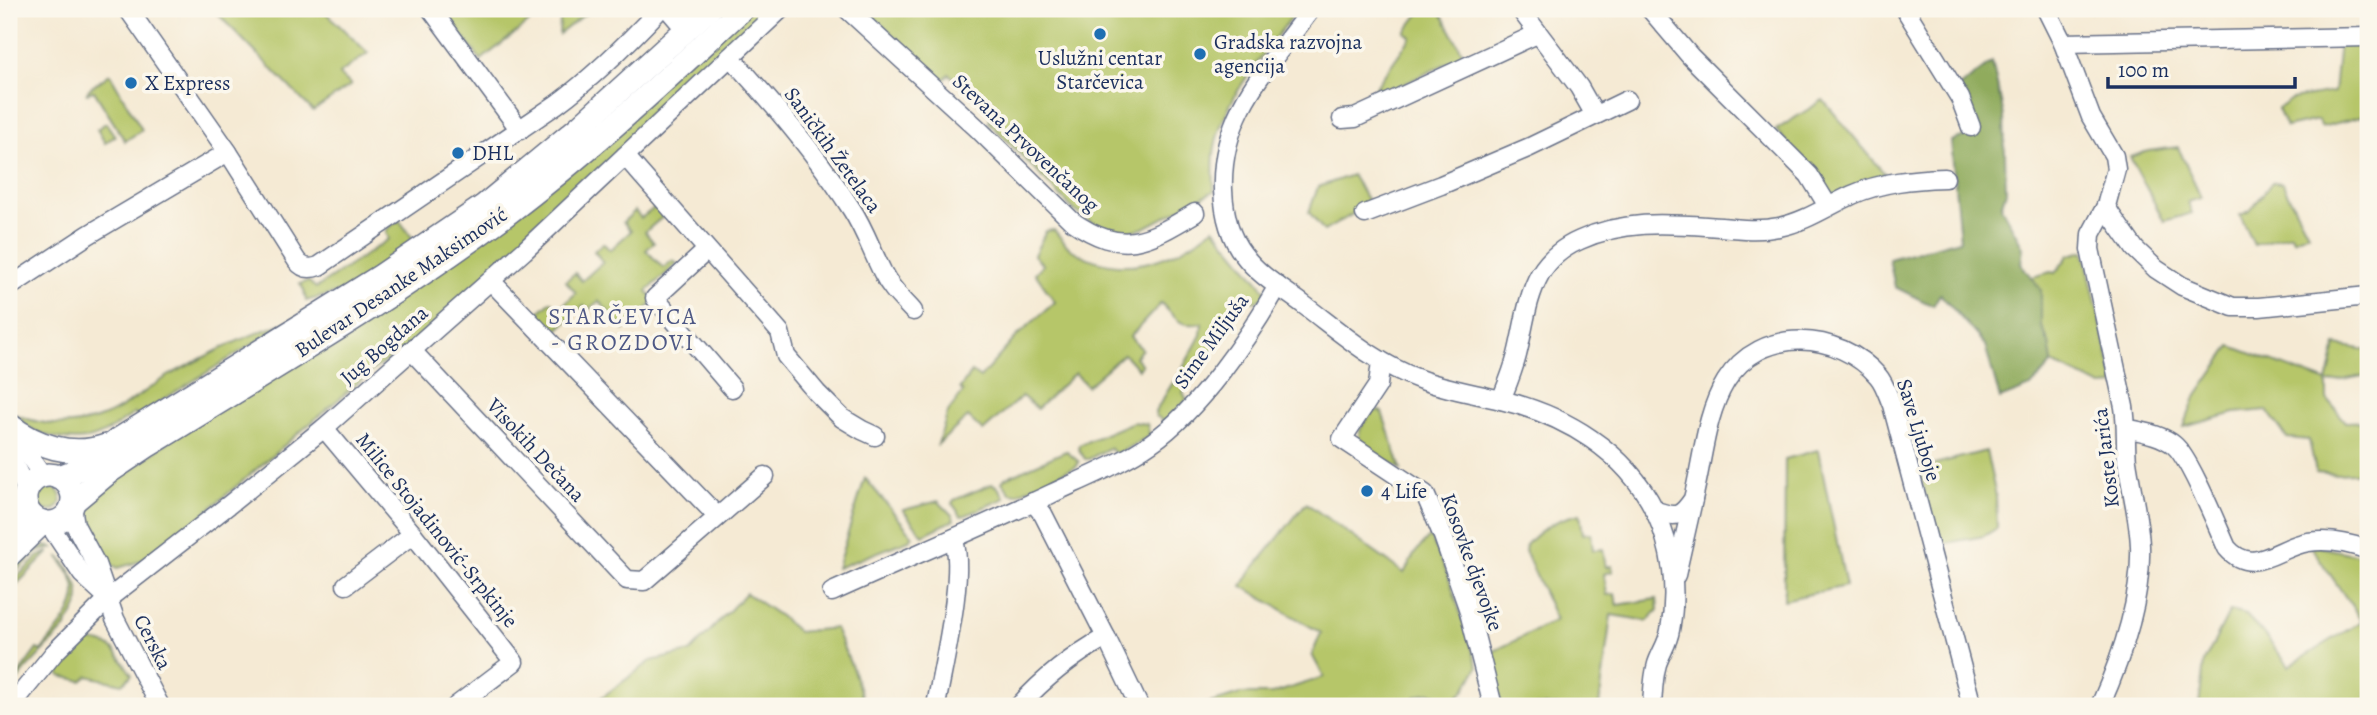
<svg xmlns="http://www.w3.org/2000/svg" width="2377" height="715" font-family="Alegreya,serif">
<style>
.green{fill:#b6c669;stroke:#687a64;stroke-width:2}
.forest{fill:#90ab5d;stroke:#566d5e;stroke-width:2}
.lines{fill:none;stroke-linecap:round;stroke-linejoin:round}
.minor-casing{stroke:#677087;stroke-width:21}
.major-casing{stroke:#677087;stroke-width:26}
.minor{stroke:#fff;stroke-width:18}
.major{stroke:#fff;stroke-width:23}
.poi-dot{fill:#1f6fb2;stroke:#fbf7ec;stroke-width:2.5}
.labels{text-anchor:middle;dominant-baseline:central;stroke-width:7;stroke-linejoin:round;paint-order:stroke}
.poi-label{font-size:21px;fill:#1b2f5e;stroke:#fbf7ec;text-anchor:start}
.street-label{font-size:21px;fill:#1b2f5e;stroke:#fbf7ec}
.neighbourhood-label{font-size:23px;letter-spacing:2px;fill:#4e5885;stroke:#fbf7ec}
</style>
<rect width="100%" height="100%" fill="#fbf7ec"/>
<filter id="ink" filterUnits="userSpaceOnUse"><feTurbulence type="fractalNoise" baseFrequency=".0143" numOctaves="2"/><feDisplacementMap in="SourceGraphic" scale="14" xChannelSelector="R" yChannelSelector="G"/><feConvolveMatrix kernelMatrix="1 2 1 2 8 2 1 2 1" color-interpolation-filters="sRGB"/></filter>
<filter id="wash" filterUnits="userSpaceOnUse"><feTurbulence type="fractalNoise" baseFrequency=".00686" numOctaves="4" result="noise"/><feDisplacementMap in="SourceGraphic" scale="28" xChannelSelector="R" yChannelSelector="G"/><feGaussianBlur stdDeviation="1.57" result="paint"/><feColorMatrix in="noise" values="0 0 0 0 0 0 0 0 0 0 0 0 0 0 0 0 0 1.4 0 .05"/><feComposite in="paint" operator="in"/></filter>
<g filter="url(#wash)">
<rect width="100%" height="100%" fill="#f5ead4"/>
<!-- green -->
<g class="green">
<path d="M213,9H322L368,53L339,74L351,85L313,111Z"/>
<path d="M440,9H546L481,60Z"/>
<path d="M561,9H585L588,12L559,34Z"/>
<path d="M750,9H773L411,344L373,370L172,541L141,561L118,568L96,558L80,511L83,505Z"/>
<path d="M865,9H1298C1268,48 1224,98 1215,147C1212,161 1214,177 1214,191L1144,228L1123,233L1104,231L1074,210L989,122L991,114L989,111L949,74L942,82Z"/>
<path d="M1423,9H1439L1464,55L1371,100L1368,98L1411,37L1405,32Z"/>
<path d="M2339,42H2368V115L2321,127L2318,120L2286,127L2278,109L2292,99L2334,92Z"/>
<path d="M110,74L142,130L125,141L94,91L87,93L89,89Z"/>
<path d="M1823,100L1885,174L1832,196L1776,130Z"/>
<path d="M106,123L115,136L105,143L97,129Z"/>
<path d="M2178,147L2201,198L2188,202L2192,213L2164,221L2130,157L2148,151Z"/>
<path d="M1352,175L1370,204L1324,231L1309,212L1318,187Z"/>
<path d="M2272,182L2282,183L2308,233L2293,240L2291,234L2254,245L2240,215L2250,211Z"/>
<path d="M657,206L665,215L645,232L654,243L646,250L663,268L673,260L677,264L647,291L655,301L624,330L599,301L588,310L584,306L551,336L533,317L551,301L559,309L576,293L566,281L575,273L582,281L603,262L594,251L603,243L610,250L631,231L623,222L635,211L641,218Z"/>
<path d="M399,220L417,244L344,291L306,301L304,290L300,284L308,281L316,288L389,239L386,232L387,229Z"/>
<path d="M1214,228L1266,291L1263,298L1255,302L1246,299L1183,392L1187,400L1165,422L1156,416L1155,412L1172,384L1180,377L1179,375L1201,335L1202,323C1179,328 1177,319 1161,303L1130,337L1142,349L1135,357L1142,365L1138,369L1124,354L1087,386L1075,373L1037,409L1022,396L983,431L968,417L938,444L948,412L963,392L960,388L972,372L980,378L1018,335L1055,302L1035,273L1043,265L1034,255L1046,231L1054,230C1060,236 1065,245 1072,250C1122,280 1172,261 1214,228Z"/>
<path d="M2084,251L2115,385L2102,386L2052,363L2049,343L2041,325V290L2032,277L2051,272L2055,273L2069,255Z"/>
<path d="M288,322L137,416L135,413C121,422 104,436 87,439C65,442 29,435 17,415C45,427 78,428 107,415C129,405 149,387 170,375C209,354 246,335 288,322Z"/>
<path d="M2336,345L2368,350V375L2327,383V399L2346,422L2368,421V472L2337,474L2316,472L2309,440L2287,438L2267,410L2235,413L2184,427L2194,400L2231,346L2327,382Z"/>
<path d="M1377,410L1382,412L1401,469L1360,443C1355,432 1367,415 1377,410Z"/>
<path d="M1133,422L1147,424L1150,436L1117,454L1109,448L1089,459H1085L1078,448L1079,445Z"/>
<path d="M1818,450L1846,586L1784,600L1785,459Z"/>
<path d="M1066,451L1079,462L1077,466L1017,494L1010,493L1002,482L1005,478Z"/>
<path d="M1986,451L1996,496L1997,528L1984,536L1936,545L1919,468Z"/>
<path d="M865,478L913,536L909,540L837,568Z"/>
<path d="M992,484L997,486L1005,498L966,515L961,516L952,503L954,500Z"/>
<circle cx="49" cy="499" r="12"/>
<path d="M938,501L953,516L954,520L923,535L903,510Z"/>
<path d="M1306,503L1404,573L1415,553L1430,536L1448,575L1478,667L1463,692L1449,705C1436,694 1433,688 1415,697L1416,700L1411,706H1201L1240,694H1272L1324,677L1312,655L1321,633L1242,586L1249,574Z"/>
<path d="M1580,514L1583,534L1591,533L1593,550L1603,549L1606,567L1612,566L1613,571L1604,574L1607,595L1615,594L1617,605L1657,599L1658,610L1648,621L1611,615L1599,706H1502L1488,654L1556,620L1525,551L1526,545C1541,528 1558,518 1580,514Z"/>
<path d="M2310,545L2368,557V706H2199L2204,662L2230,611L2246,615L2262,632L2289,666L2362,621Z"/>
<path d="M45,546L54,548L38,551L9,578V571C20,560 29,550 45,546Z"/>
<path d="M49,552L9,592V585L39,556Z"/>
<path d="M58,556C65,561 68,567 72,574C84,593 80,608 66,624L67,626L23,672L9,694V687L37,649L41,651C55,632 83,606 73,581C70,572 63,564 58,556Z"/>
<path d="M746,593L780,616L798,632L835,628L854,672L865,706H590L651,661L690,652Z"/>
<path d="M88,641C115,642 117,654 132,675L122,684L88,676L82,681L60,676L58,666Z"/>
</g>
<!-- forest -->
<path class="forest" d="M1992,62L2004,116L2006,191L2001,207L2023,247L2021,264L2041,290V325L2049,343L2052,363L2031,387L2000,399L1985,345L1940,294L1933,306L1895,287L1889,259L1960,240L1951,141L1968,135L1958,88Z"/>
</g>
<g filter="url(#ink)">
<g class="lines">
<!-- minor casing -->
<g class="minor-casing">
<g id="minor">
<path d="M128,9L228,152L297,261C303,269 311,269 319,266L557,104C595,76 628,43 660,9"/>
<path d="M431,9L520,130"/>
<path d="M668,9L686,30"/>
<path d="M847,9L976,127L1072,221C1122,256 1147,242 1195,213"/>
<path d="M1311,9C1269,67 1220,112 1223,190C1224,212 1229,236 1243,254C1259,276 1283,289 1304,305C1340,332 1376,364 1419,379C1446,389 1473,393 1501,400C1564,415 1626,451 1655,511C1672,548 1678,590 1670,630C1668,643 1661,652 1657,664C1653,677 1653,693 1652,706"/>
<path d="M1520,9L1579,87L1595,115"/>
<path d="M1650,9L1690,56L1809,175L1828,206"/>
<path d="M1905,9L1960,98L1971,127"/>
<path d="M2046,9L2063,43L2091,117L2114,156L2116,169L2106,206L2111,215L2135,249L2156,269L2182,286L2233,307H2259L2368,296"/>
<path d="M2063,43L2368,37"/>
<path d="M730,57C774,104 817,155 852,210C865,230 872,252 883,273C890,288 902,299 913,311"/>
<path d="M1342,119L1355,118L1537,34"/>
<path d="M625,156L780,332L786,356L817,393L842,418L862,430L875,436"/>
<path d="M1365,214L1441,185L1530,147L1627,100"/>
<path d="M707,250L655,298L732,388"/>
<path d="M491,281L717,516"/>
<path d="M9,287L88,235L228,152"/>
<path d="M412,351L627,580L644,581L765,476"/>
<path d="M1381,361L1378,385L1342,439L1425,494L1443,536L1468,608L1493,706"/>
<path d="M1501,400C1507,385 1513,371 1517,355C1524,328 1526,299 1540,274C1549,259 1564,247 1580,240C1626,219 1672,224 1721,227C1740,229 1760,231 1779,227C1805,222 1828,206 1852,195C1881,182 1913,179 1945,178"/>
<path d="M324,428L413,534L514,662L456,706"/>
<path d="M2127,429C2142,431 2162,435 2174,445C2190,458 2217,526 2227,548C2253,578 2279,546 2308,542C2329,539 2349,543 2368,550"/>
<path d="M11,430L43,476"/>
<path d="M9,454L27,491"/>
<path d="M1033,502L1043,514L1106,637L1139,706"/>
<path d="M72,506L75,525L96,564L115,619L160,706"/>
<path d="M1654,510C1676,518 1680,518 1693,499C1703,460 1705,415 1726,381C1761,325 1839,331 1878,376C1885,384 1888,396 1892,405L1972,706"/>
<path d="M48,523L82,574L106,596"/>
<path d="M1676,575L1693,500"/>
<path d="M346,585L413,534"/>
<path d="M832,592C905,559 979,528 1051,494C1085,478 1121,464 1151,443C1199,410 1249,337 1278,286"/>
<path d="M11,706L54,653L109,598L230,504L324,428L524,251L781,9"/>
<path d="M936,706C942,670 967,568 953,539"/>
<path d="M1019,706C1044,678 1074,655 1106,637"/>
<path d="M2100,706C2121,659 2142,598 2140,546C2139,518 2131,489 2127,461C2125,443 2127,425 2124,407L2090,249L2091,234L2106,206"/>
</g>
</g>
<!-- major casing -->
<g class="major-casing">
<g id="major">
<path d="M9,425C36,446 72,458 106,446"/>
<circle cx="49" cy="499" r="24"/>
<path d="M57,477C80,473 100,454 118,440L381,276L484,206L577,129L709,9"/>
<path d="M73,502L110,471L147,446C268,371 391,300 505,215C589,152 665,80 742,9"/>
<path d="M9,526L26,506"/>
<path d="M9,555L43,522"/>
</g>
</g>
<!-- minor -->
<use href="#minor" class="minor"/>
<!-- major -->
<use href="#major" class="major"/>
</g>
</g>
<!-- markers -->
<g class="poi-dot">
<circle cx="1100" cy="34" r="7"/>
<circle cx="1200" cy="54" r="7"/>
<circle cx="131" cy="83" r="7"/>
<circle cx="458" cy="153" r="7"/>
<circle cx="1367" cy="491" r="7"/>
</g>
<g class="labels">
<!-- poi labels -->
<g class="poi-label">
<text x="1214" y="42">Gradska razvojna<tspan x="1214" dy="24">agencija</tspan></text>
<text x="1100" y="58" text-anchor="middle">Uslužni centar<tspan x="1100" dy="24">Starčevica</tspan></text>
<text x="145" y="83">X Express</text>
<text x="472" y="153">DHL</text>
<text x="1381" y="491">4 Life</text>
</g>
<!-- street labels -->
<g class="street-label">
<text transform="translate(1026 143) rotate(43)">Stevana Prvovenčanog</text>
<text transform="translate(833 150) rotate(54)">Saničkih Žetelaca</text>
<text transform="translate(401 282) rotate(-34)">Bulevar Desanke Maksimović</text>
<text transform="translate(1211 341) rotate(-54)">Sime Miljuša</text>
<text transform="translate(384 345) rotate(-41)">Jug Bogdana</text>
<text transform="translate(1919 430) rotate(73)">Save Ljuboje</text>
<text transform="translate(536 450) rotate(47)">Visokih Dečana</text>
<text transform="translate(2106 458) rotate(-97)">Koste Jarića</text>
<text transform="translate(437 530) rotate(51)">Milice Stojadinović-Srpkinje</text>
<text transform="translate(1472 562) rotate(70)">Kosovke djevojke</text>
<text transform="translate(153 642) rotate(63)">Cerska</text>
</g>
<!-- neighbourhood labels -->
<g class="neighbourhood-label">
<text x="623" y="316">STARČEVICA<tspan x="623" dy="26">- GROZDOVI</tspan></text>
</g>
</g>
<!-- margin -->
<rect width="2377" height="715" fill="none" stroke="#fbf7ec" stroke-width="35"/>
<!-- scale -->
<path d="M2108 77v10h187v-10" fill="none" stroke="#1b2f5e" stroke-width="3.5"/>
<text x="2118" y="77" font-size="21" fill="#1b2f5e" stroke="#fbf7ec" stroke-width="5" paint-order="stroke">100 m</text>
</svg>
